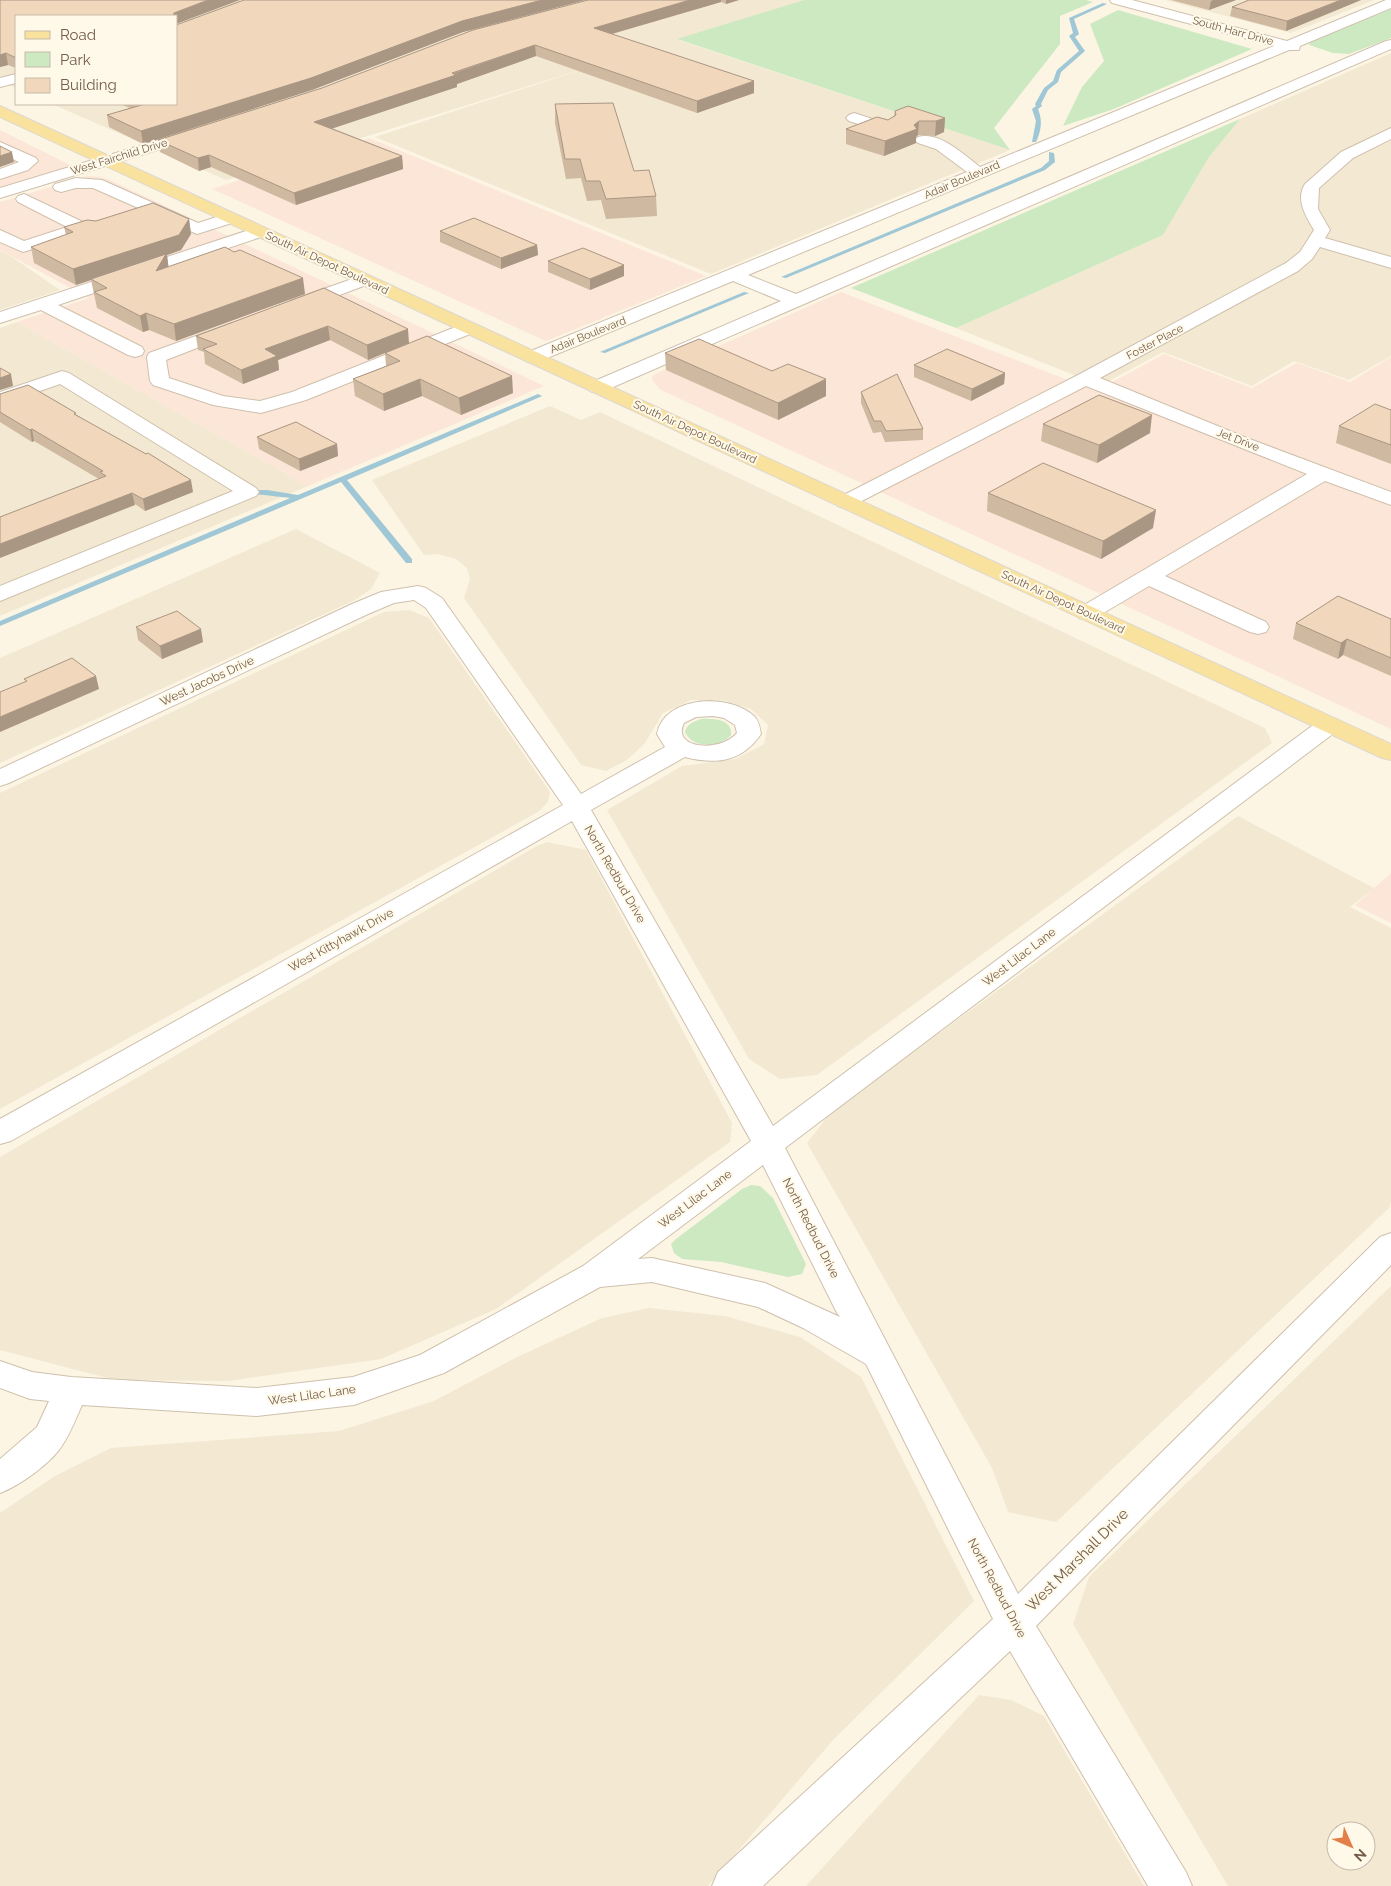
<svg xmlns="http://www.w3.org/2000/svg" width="1391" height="1886" font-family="Raleway,sans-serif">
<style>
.residential{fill:#f3e8d2;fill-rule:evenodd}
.commercial{fill:#fce6d7}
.green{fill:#cde9c2}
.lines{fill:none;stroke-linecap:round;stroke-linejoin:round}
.stream{fill:#9fc7d6;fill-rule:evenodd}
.minor-casing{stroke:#cfc0ad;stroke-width:2}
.major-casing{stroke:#ddd8d4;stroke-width:2}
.minor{fill:#fff;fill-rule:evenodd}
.major{fill:#f9e29d;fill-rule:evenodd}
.wall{fill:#cfb9a1}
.shaded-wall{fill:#a99683}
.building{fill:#f1d7bb;stroke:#a99683}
.labels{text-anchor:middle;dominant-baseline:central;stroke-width:4;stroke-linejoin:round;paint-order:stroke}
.far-street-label{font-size:11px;fill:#735d4a;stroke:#fff9e9}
.street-label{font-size:12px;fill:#735d4a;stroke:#fff9e9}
.near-street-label{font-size:15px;fill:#735d4a;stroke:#fff9e9}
</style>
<rect width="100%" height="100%" fill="#fcf5e3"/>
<!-- residential -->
<g class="residential">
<path d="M0,0H804L678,40L1010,150L711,274L375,137L596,65L226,180L52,104H176V16H16V88L0,81Z"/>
<path d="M1165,0H1374L1291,33Z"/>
<path d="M1391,53V356L1349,380L1294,361L1252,386L1163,352L1096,388L1074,375L956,328L1163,235L1209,157L1240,119Z"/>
<path d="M0,251L9,255L60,290L0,310Z"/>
<path d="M17,322L308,486L0,616V328Z"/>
<path d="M550,406L581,420L600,412L1265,728L1272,743L817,1075L780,1079L749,1059L607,810L682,766L736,759L764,744L768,725L751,709L721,700H691L663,713L645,743L627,760L606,771L581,765L464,598L470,579L467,568L456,559L438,554L424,555L372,480Z"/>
<path d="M296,529L380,573L371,589L355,600L0,763V658Z"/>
<path d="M409,610L429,618L550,792L548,802L538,812L0,1109V793L384,612Z"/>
<path d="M1238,816L1374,888L1350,907L1391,928V1201L1389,1208L1056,1522L1008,1512L992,1468L807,1143L832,1111Z"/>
<path d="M547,842L586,850L732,1123L730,1142L496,1309L381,1359L228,1381L115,1380L0,1350V1157L537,846Z"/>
<path d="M1391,1286V1886H1228L1073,1624L1089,1577ZM1336,1831H1366V1861H1336Z"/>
<path d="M649,1308L725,1316L800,1337L861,1377L974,1601L833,1740L708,1886H0V1513L55,1476L111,1448L339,1431L434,1401L515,1358L602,1318Z"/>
<path d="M979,1695L1011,1700L1044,1716L1144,1886H806Z"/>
</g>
<!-- commercial -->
<g class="commercial">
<path d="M0,130L74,167L0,189Z"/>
<path d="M369,138L706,276L546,341L212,189Z"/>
<path d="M88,176L100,177L110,180L544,386L308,486L17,322L89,298L0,250V202Z"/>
<path d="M841,292L1096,391L1164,354L1252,388L1297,363L1350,382L1391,357V729L661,390L652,380L653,375Z"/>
<path d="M1391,873V923L1355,905Z"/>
</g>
<!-- green -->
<g class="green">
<path d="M804,0H1086L1093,2L1060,16V44L994,128L1010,150L677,39Z"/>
<path d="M1391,9V38L1349,54L1333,53L1309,45L1311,41Z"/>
<path d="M1118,10L1252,49L1114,109L1063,126L1082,87L1104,61L1090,24Z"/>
<path d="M1240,119L1209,157L1163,235L956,328L851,288Z"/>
<path d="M701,719C712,718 733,719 731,735C720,748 693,749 685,732C687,724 693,722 701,719Z"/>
<path d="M751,1185L760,1186L773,1198L806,1264L802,1274L788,1277L721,1262L682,1259L674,1253L671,1244L676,1239L742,1189Z"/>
</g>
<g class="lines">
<!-- stream -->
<g class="stream">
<path d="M1103,3L1107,4L1074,19L1079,34L1075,37L1085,51L1061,72L1058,82L1048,90L1041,104L1042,106L1038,109C1043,121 1041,131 1036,142H1032L1036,121L1032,109L1036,106L1035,104L1044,88L1053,81L1057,70L1079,51L1069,36L1073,33L1069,18Z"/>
<path d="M1049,152L1054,153L1055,162L1045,170L786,278L781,277L1041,168L1049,161Z"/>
<path d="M744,292L749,293L605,353L600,352Z"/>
<path d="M538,394L542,396L540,397L347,480L412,559V563H406L341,482L0,626V621L290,498C282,497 249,494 245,492L246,490H267L298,495Z"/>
</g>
<!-- minor casing -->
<g class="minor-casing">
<g id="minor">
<path d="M1110,0H1132L1287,41L1386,0H1391V8L1300,46L1299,50H1289L748,275L796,294L1386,41L1391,40V49L604,391L597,393L590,391L587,387L590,383L781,301L733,281L540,361L533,363L526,361L524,357L526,353L967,172L936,149L918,143L915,140L918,137C940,131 964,155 980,167L1274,46L1112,3Z"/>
<path d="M16,74V83L0,87V78Z"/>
<path d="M854,113L891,125L894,128L891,131L886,133L849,121L846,118L849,115Z"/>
<path d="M1391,128V139L1353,158L1319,188L1318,209L1330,230L1325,238L1391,257V268L1320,247L1312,259L1298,271L1100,378L1247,438L1391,492V505L1325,481L1165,576L1266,622L1269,627L1266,632L1258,634L1250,632L1149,586L1095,618L1087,620L1079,618L1076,613L1079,608L1307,474L1086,386L852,506L845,508L838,506L835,502L838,498L1078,375L1286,263L1300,252L1314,230C1306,217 1295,199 1305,184L1341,152Z"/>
<path d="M195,129L200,131L203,134L200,137L0,198V188Z"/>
<path d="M0,142L36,158L38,161L28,170L0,179V169L19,162L0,153Z"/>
<path d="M76,178L102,180L198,223L229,213L235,214L237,218L235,222L197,234L93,188H76L61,192L55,190L53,187L55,184Z"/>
<path d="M24,194L85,223H108L110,227L108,231L84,233L23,252L0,242V230L24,241L67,227L18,202L16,199L18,196Z"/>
<path d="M258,227L264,228L266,232L264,236L58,305L142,347L144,351L142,355L135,357L128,355L41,310L0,323V312Z"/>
<path d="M363,275L369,276L372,280L369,284L302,309L296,310L290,309L287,305L290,301Z"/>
<path d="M232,323L238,324L241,328L238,332L166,360L169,378L223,396L260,401L292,392L463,324L469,323L475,324L478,328L475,332L306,400L261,413L213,405L153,385L150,381L147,357L149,353Z"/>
<path d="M62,371L69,373L256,488L259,492L256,496L0,601V586L233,491L60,384L0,405V392Z"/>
<path d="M418,586L426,588L442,598L581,794L665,747L657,734C664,695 730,693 754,716C759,721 760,728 761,734C742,762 716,765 685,757L591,810L773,1126L1320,720L1329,718L1338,720L1341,725L1338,730L785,1148L1018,1594L1380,1237L1391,1233V1265L1036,1626L1186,1872L1192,1886H1148L1010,1651L763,1886H712L718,1872L993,1619L866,1364L803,1328L758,1307L652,1282L600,1287L444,1373L354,1405L257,1416L82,1405C76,1418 71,1432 63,1444C53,1462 19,1486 0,1493V1459L37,1427L49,1401L30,1399L0,1388V1361L32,1372L71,1377L257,1388L353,1377L420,1355L583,1266L751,1141L572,821L11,1141L0,1144V1119L563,805L426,608L414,600L394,603L368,614L9,783L0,786V769L352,604L381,592ZM713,716L724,718L735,725L737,733C720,753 671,749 684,723L696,717ZM763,1165L837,1313L840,1317L765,1283L652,1258L638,1259Z"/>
</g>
</g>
<!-- major casing -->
<g class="major-casing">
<path id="major" d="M0,106L1391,744V760L1382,758L0,117Z"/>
</g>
<!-- minor -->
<use href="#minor" class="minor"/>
<!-- major -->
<use href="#major" class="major"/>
</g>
<!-- wall -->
<g class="wall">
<path d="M0,0L16,16V68L8,65L0,67Z"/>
<path d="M244,0H585L463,32L312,90L143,144L109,127L107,115L130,108L120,104H176Z"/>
<path d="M588,0H739L726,4L721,2L612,34L754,93L697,113L536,56L457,84V87L332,128L402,156L403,169L296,205L211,167L199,171L160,152L158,140L322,88Z"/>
<path d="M1171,0H1236L1209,10Z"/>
<path d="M1361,0L1286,31L1230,16L1232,7Z"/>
<path d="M555,104L634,171L656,196L657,216L606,219L601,200L587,201L581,178L566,179L555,123Z"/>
<path d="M895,111L945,118L944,132L935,136L918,135L916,137V143L884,156L846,144V129L888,120L894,116Z"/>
<path d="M189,219L191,234L181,250L167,255L168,267L305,294L176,341L149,330L143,332L97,308L91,280L76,285L34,263L31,247L66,235L64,227L96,221Z"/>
<path d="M440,231L537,245L538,255L501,269L440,242Z"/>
<path d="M548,261L624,265V276L590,290L548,272Z"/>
<path d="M324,288L409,343L513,393L461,415L422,396L384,411L355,396L353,379L386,366L385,353L368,360L330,340L278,360L279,370L243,384L205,364L204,352L198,350L196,336Z"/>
<path d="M665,353L826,379V396L778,420L666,370Z"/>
<path d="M914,365L1005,373L1004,384L971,401L914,377Z"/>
<path d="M861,392L923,429V440L885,442L881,432L873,433L861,403Z"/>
<path d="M0,394L77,415L193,492L145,511L99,479L34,441L32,442L0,422Z"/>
<path d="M1391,410V464L1336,443L1339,426Z"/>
<path d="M1043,424L1150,433L1097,463L1041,441Z"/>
<path d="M257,437L337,444L338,456L300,471L259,449Z"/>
<path d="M988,493L1153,528L1101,559L987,511Z"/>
<path d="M1391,619V676L1343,655L1338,659L1293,639L1296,623Z"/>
<path d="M136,627L203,642L162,659L138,640Z"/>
</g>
<!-- shaded-wall -->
<g class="shaded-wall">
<path d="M208,0H240L176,24V16H173L174,13Z"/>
<path d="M542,0H585L463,32L312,90L143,144L141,131L462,21Z"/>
<path d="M690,0H721V2L594,39V28Z"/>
<path d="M726,0H739L726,4Z"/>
<path d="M1214,0H1236L1209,10L1211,1Z"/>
<path d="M1341,0H1361L1286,31L1287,21Z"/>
<path d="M535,45L536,56L457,84V87L316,134L314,122Z"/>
<path d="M6,53L8,65L0,67V55Z"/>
<path d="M16,56V68L14,57Z"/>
<path d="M754,81V93L697,113V101Z"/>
<path d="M945,118L944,132L935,136L936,121Z"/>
<path d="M919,121L918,135L916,137V143L884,156L885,141L914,125Z"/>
<path d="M12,152L14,162L0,167V156Z"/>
<path d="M209,155L211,167L199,171L198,158Z"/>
<path d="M402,156L403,169L296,205L294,193Z"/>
<path d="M189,219L191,234L181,250L167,255L169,270L91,279V280L76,285L73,269Z"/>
<path d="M537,245L538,255L501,269V258Z"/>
<path d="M624,265V276L590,290V279Z"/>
<path d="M303,278L305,294L176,341L174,324Z"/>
<path d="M146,313L149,330L143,332L140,316Z"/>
<path d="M328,326L330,340L278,360L279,370L243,384L241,370L265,349Z"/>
<path d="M408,329L409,343L368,360L367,345Z"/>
<path d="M1005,373L1004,384L971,401L972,389Z"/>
<path d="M11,374L13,386L0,390V378Z"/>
<path d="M512,376L513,393L461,415L459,398Z"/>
<path d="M420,379L422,396L384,411L383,394Z"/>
<path d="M826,379V396L778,420V403Z"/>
<path d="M1152,415L1150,433L1097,463L1099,445Z"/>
<path d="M32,429L34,441L32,442L30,430Z"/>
<path d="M337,444L338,456L300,471L299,459Z"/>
<path d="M191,480L193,492L145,511L143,499Z"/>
<path d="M132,493L135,505L0,558V544Z"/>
<path d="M1156,510L1153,528L1101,559L1103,541Z"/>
<path d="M201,629L203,642L162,659L160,646Z"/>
<path d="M1347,639L1343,655L1338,659L1341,643Z"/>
<path d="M96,676L99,689L0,732V717Z"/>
</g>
<!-- building -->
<g class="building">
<path d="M0,0H208L174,13L173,16H16V56L14,57L6,53L0,55Z"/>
<path d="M244,0H542L462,21L311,78L141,131L107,115L145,104H176V25Z"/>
<path d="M588,0H690L594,28L754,81L697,101L535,45L452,73L456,75L314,122L402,156L294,193L209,155L198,158L158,140L322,88L473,30Z"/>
<path d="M1249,0H1341L1287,21L1232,7Z"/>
<path d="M613,103L634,171L649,170L656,196L606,199L600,181H586L580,159H565L555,104Z"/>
<path d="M908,106L945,118L936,121H919L914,125L917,129L885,141L846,129L877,117L888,120L896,115L895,111Z"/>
<path d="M0,146L12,152L0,156Z"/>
<path d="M153,203L189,219L179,235L73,269L31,247L73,232L64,227L87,220L96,221Z"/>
<path d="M474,218L537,245L501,258L440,231Z"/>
<path d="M225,247L234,252L240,250L303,278L174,324L146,313L140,316L94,292L107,288L91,279L166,254L156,271Z"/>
<path d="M583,248L624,265L590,279L548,261Z"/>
<path d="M324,288L408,329L367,345L328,326L265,349L277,356L241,370L203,349L217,344L196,336Z"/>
<path d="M427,336L512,376L459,398L420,379L383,394L353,379L400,361L385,353Z"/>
<path d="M699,339L772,371L788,364L826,379L778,403L665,353Z"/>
<path d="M947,349L1005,373L972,389L914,365Z"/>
<path d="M0,368L11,374L0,378Z"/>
<path d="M897,374L923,429L886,431L881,421H874L861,392Z"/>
<path d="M28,385L76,413L74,414L146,454L148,453L191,480L143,499L132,493L0,544V517L106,476L100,472L103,471L32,429L30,430L0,412V394Z"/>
<path d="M1099,395L1152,415L1099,445L1043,424Z"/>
<path d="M1375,404L1391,410V445L1339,426Z"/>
<path d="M296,422L337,444L299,459L257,437Z"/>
<path d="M1043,463L1156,510L1103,541L988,493Z"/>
<path d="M1338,596L1391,619V658L1347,639L1341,643L1296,623Z"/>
<path d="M177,611L201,629L160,646L136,627Z"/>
<path d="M72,658L96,676L0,717V692L27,681L24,679Z"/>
</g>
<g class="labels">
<!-- far-street labels -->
<g class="far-street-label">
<text transform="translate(1233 31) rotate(15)">South Harr Drive</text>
<text transform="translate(119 157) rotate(-17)">West Fairchild Drive</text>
<text transform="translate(962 180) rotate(-23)">Adair Boulevard</text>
<text transform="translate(327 263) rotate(25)">South Air Depot Boulevard</text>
<text transform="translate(588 335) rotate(-22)">Adair Boulevard</text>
<text transform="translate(1155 342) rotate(-28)">Foster Place</text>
<text transform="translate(695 432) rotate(25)">South Air Depot Boulevard</text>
<text transform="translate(1238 440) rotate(21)">Jet Drive</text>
<text transform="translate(1063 602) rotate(25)">South Air Depot Boulevard</text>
</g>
<!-- street labels -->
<g class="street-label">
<text transform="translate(207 681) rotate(-25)">West Jacobs Drive</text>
<text transform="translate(615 874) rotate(60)">North Redbud Drive</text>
<text transform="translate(341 940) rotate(-29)">West Kittyhawk Drive</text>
<text transform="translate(1019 957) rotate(-37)">West Lilac Lane</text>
<text transform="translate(695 1199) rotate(-37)">West Lilac Lane</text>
<text transform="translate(811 1228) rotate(63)">North Redbud Drive</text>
<text transform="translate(312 1395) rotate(-8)">West Lilac Lane</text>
<text transform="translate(997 1588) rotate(62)">North Redbud Drive</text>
</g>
<!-- near-street labels -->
<g class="near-street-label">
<text transform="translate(1077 1560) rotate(-45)">West Marshall Drive</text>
</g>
</g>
<!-- legend -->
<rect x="15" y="15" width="162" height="90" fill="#fff9e9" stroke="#c7bba9"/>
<rect x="25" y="31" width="25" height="8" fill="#f9e29d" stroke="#c7bba9"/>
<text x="60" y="40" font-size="15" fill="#735d4a">Road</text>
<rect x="25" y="52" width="25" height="15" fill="#cde9c2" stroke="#c7bba9"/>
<text x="60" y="65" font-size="15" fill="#735d4a">Park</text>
<rect x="25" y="78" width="25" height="15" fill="#f1d7bb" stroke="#c7bba9"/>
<text x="60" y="90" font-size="15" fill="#735d4a">Building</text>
<!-- north arrow -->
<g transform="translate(1351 1846) rotate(135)"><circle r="24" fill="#fff9e9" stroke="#c7bba9"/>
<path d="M0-4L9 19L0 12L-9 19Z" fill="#e47f4a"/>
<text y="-8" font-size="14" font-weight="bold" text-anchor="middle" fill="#735d4a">N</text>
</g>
</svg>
